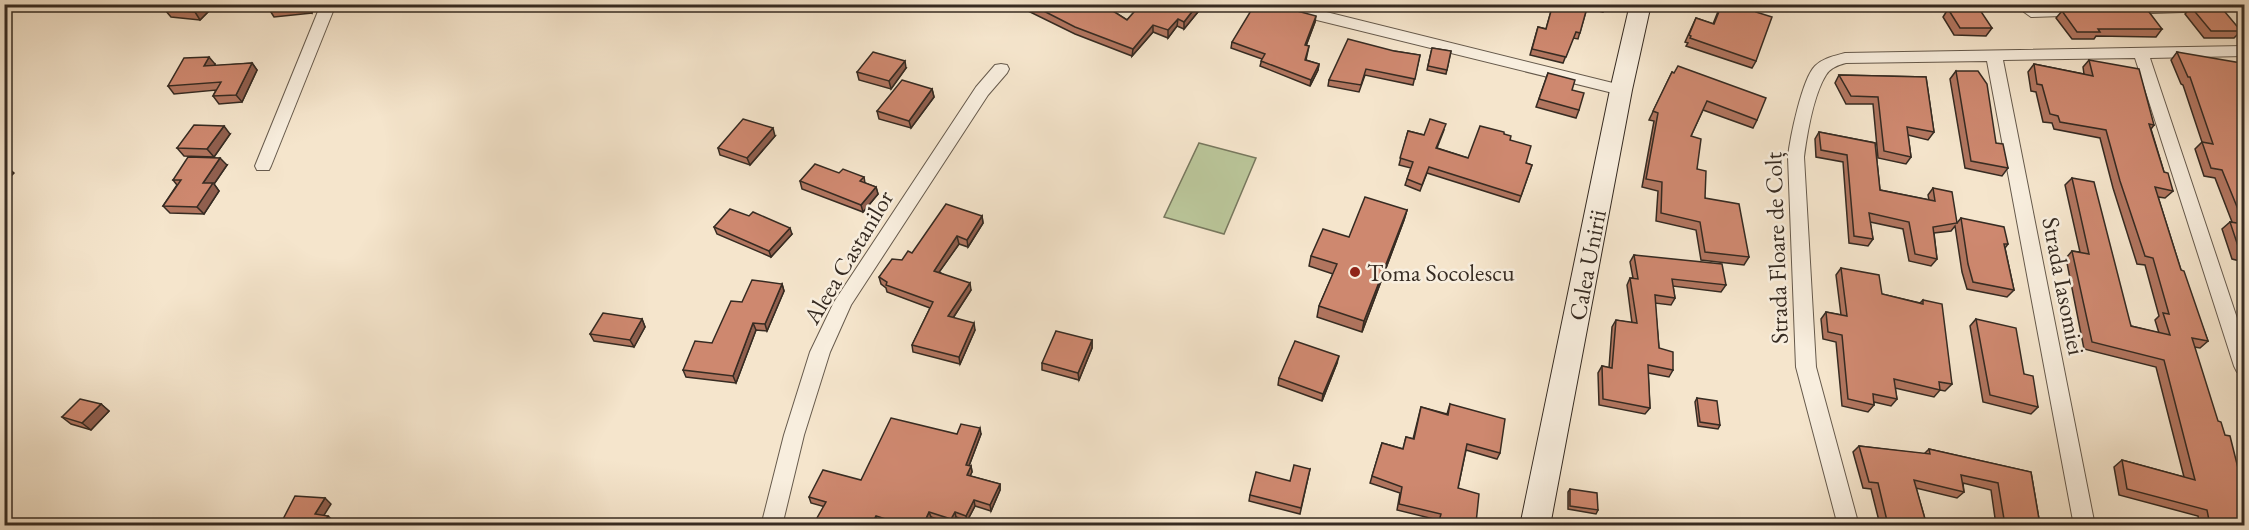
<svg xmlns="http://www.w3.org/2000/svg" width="2249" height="530" font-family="'EB Garamond',serif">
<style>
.green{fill:#bac599;stroke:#78785e;stroke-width:1.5}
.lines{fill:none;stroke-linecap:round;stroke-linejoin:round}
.street-casing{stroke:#665a4c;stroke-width:2}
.secondary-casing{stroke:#362b22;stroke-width:2}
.street{fill:#f8eede;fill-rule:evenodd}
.secondary{fill:#f8eede;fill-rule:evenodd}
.wall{fill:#b1755f;stroke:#362b22;stroke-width:1.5}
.shaded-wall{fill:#905f4e;stroke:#362b22;stroke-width:1.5}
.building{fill:#ce886f;stroke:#362b22;stroke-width:1.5}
.poi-dot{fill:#8f2418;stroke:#f8eede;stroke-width:2}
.labels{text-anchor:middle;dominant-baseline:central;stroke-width:5;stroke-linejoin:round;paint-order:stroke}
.street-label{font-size:24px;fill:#362b22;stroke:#f8eede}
.poi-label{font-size:24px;fill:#362b22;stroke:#f8eede;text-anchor:start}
</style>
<rect width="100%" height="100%" fill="#f5e5cc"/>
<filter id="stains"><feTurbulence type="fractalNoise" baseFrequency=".00333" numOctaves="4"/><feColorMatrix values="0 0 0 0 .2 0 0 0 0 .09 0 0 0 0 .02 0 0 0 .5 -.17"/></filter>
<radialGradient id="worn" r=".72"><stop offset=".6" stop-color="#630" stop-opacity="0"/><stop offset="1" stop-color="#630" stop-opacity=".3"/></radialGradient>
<!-- green -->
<path class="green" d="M1199,143L1256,158L1224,234L1164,217Z"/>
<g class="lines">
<!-- street casing -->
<g class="street-casing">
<g id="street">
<path d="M321,4H336L271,166L269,170H257L255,166Z"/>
<path d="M1265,4H1294L1621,85L1627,86L1629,90L1627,94L1621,95L1272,9Z"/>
<path d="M2112,4H2244V10L2031,17L2024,12L2031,7Z"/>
<path d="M2244,46V56L2150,58L2244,339V374L2237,372L2234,366L2135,58L2003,60L2095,526H2074L1987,61L1846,63C1838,65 1830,68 1826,75C1814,94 1807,134 1804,157L1816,367L1859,526H1838L1796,367L1788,157C1790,138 1802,79 1815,66C1823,58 1834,56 1845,53Z"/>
<path d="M1001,64L1007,65L1009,69L1007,73L988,95L851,305L830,352L804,435L782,526H761L784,435L810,352L834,302L976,87L995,65Z"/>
</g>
</g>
<!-- secondary casing -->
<g class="secondary-casing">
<path id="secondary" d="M1630,4H1651L1632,90L1550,526H1520L1610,90Z"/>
</g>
<!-- street -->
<use href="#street" class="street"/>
<!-- secondary -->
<use href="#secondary" class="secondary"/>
</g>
<!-- wall -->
<g class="wall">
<path d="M170,4H256L254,8L211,9L200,20L171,17L165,10Z"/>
<path d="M315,4L312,13L274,17L269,9Z"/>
<path d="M1027,4H1102L1127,20L1141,4H1202V7L1184,29L1177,26L1168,38L1153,32L1132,56L1075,34L1028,11Z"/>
<path d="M1305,4H1321L1320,8Z"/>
<path d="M1347,4H1366L1365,9Z"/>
<path d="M1553,4H1606L1603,12L1587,8L1578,39L1573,38L1563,63L1530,55L1538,27L1546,29Z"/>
<path d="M1721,4H1755L1756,61L1752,68L1686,46L1688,43L1685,42L1696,18L1713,24Z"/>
<path d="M2191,7L2241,31L2234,38H2204L2185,14Z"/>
<path d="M1948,9L1992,28L1986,36L1954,35L1943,17Z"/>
<path d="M2062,11L2162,29L2156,37L2096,36L2094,39H2072L2056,18Z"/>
<path d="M1315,22L1306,46H1309L1306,60L1319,64L1318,70L1310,86L1260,66L1262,59L1231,48L1232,42Z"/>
<path d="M1432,48L1451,51L1446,74L1427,70Z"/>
<path d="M1394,51L1420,55L1413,85L1365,75L1359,92L1328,86L1329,80Z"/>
<path d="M2177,52L2244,73V262L2232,259L2222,229L2230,222H2232L2215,178L2204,176L2195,149L2202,142L2183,85L2181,84L2171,60Z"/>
<path d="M2089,60L2154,125L2151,129L2164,172L2173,191L2165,198L2158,197L2181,270L2208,341L2200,348L2194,347L2244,525H2200L2198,516L2119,495L2114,467L2122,460L2184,477L2156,367L2084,349L2066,258L2072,251L2080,252L2065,185L2072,178L2131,326L2159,333L2155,320L2159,316L2145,265L2137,264L2113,188L2100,138L2054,129L2052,123L2043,122L2036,92L2031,91L2028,72L2034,64L2084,74L2083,67Z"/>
<path d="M252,63L257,70L242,102L219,104L213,96L216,90L174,94L168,86L215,64V66Z"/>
<path d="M906,68L891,89L859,80L857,72Z"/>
<path d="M1956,71L1996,143L2008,168L2002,176L1965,168L1950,79Z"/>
<path d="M1672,72L1757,120L1753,128L1703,110L1691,136L1697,169L1705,198L1749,257L1744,265L1701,260L1696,230L1656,221L1658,191L1642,187L1654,121L1649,120Z"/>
<path d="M1548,73L1572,90L1579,110L1576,118L1536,107Z"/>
<path d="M1839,75L1926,77L1934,132L1928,140L1908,135L1911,157L1906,164L1878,158L1873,104H1846L1835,83Z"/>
<path d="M932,89L934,97L911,128L879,119L877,111Z"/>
<path d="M1444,130L1437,148L1468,158L1504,134L1510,140L1526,163L1532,165L1519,202L1427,173L1420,191L1405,185L1411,168L1399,165L1408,131L1424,135Z"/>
<path d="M1819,132L1875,143L1880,190L1929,200L1928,195L1933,188L1957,223L1961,218L2008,244L2005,248L2014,290L2007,297L1967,289L1962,272L1955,226L1951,231L1934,233L1937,259L1931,266L1909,261L1903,229L1870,222L1873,239L1868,246L1849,243L1843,162L1816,157L1815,139Z"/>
<path d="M230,134L214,157L184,156L177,148Z"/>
<path d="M775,136L750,165L720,155L718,148Z"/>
<path d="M227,165L214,184L219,191L204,214L170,213L163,206L177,185L173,180Z"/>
<path d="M839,173L864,177L865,183L876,187L878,194L863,212L802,189L800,181Z"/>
<path d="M1407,210L1404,220L1362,332L1317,317L1319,306L1333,274L1309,266L1311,256Z"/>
<path d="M749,216L792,234L771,257L717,234L714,227Z"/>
<path d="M982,216L983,223L968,247L959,244L939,272L971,290L953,318L975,330L960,364L913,352L912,345L930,308L887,292L886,288L881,284L879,277L912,253Z"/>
<path d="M1634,255L1726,285L1721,292L1673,286L1675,298L1671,305L1655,303L1659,348L1673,370L1669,377L1648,373L1650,408L1645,414L1599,405L1598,373L1602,366L1609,368L1612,327L1616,320L1632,323L1627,285L1630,278H1633L1630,262Z"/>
<path d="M1841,268L1882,294L1920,303L1923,300L1952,384L1945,391L1940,390L1934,397L1895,388L1897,399L1891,406L1874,402V405L1868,412L1842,406L1836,342L1823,339L1821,319L1826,312L1841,315L1836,275Z"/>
<path d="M782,284L784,291L767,331L756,330L736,383L686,377L683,370L712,343Z"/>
<path d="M642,319L645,327L634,347L594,341L590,334Z"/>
<path d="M1976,319L2024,374L2038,407L2031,414L1983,402L1970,326Z"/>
<path d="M1092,340V348L1079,380L1042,370V363Z"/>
<path d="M1337,363L1322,401L1278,385L1279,378Z"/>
<path d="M1697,398L1720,425L1718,429L1698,426L1695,402Z"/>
<path d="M101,404L109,411L91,430L71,424L62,417Z"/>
<path d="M1450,404L1500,453L1497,459L1466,450L1458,488L1476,523L1474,525H1437L1438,520L1397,510L1400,493L1370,483L1382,443L1403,449L1406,437L1413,439L1421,407L1447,414Z"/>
<path d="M957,434H981L969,466H971L972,472L970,476L1000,484V490L991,511L975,506L967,521L956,517L952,524L931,517L927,525H890L811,503L809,497L861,480Z"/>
<path d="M1859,446L1924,454L1929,449L2031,472L2040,525H1996L1991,490L1963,483L1964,492L1957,498L1916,488L1925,519L1960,525H1880L1871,489L1863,488L1853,452Z"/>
<path d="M1310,469L1300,514L1249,501L1250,495L1290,481Z"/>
<path d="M1570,489L1598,510L1596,514L1568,509V492Z"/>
</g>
<!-- shaded-wall -->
<g class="shaded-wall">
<path d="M202,4H208L211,9L200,20L195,12Z"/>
<path d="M307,4H315L312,13L307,5Z"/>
<path d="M1198,4H1202V7L1184,29V22Z"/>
<path d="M1316,16L1315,22L1304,51L1305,45Z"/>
<path d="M1178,19L1177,26L1168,38V30Z"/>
<path d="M1153,25V32L1132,56L1133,49Z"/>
<path d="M209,57L215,64L210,74L204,66Z"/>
<path d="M905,61L906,68L891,89L889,81Z"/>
<path d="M252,63L257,70L242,102L236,95Z"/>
<path d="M1319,64L1318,70L1310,86L1311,80Z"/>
<path d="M932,89L934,97L911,128L909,121Z"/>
<path d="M224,126L230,134L214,157L207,149Z"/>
<path d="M773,128L775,136L750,165L747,158Z"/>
<path d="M220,158L227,165L214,184L219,191L204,214L197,207L203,183Z"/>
<path d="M6,166L14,173L4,183V167Z"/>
<path d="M876,187L878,194L863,212L861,205Z"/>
<path d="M1407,210L1404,220L1362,332L1364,321Z"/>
<path d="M982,216L983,223L968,247L967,240Z"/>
<path d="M790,228L792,234L771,257L769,251Z"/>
<path d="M957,236L959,244L935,278L934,271Z"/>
<path d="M970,283L971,290L949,324L948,316Z"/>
<path d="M782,284L784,291L767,331L765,324Z"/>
<path d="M642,319L645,327L634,347L630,340Z"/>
<path d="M753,323L756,330L736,383L733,376Z"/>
<path d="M974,323L975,330L960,364L959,357Z"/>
<path d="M1092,340V348L1079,380L1078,373Z"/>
<path d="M1339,356L1337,363L1322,401L1323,394Z"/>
<path d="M101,404L109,411L91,430L82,423Z"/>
<path d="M980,428L981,434L967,471L966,465Z"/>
<path d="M971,466L972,472L968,480L967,475Z"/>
<path d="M1000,484V490L991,511L990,505Z"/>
<path d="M325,498L331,504L321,520L315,514Z"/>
<path d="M974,500L975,506L967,521L966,516Z"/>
<path d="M929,512L931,517L927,525H923Z"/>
<path d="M955,512L956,517L952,524L951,519Z"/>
<path d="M328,516L335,522L332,525H322Z"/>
<path d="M876,516L877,522L875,525H871Z"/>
</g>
<!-- building -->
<g class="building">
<path d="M170,4H202L195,12L165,10Z"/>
<path d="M271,4H307V5L269,9Z"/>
<path d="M1030,4H1102L1127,20L1141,4H1198L1184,22L1178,19L1168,30L1153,25L1133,49L1075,27Z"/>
<path d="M1255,4H1271L1316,16L1305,45L1309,46L1305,60L1319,64L1311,80L1261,61L1265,54L1232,42Z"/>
<path d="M1553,4H1588L1580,33L1576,32L1566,57L1532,49L1538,27L1546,29Z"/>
<path d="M1722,4H1755L1758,5L1756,12L1772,17L1756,61L1690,38L1691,36L1689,35L1696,18L1714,24Z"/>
<path d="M2220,6L2241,31H2211L2191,7Z"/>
<path d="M2146,8L2162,29H2098L2100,32H2077L2062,11Z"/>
<path d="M1948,9L1980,10L1992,28H1960Z"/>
<path d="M1348,39L1394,51L1420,55L1415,79L1366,69L1361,85L1329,80Z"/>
<path d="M1432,48L1451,51L1447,70L1428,66Z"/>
<path d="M873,52L905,61L889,81L857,72Z"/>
<path d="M2177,52L2241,63L2244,73V253L2240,252L2230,222L2244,224L2222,170L2211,168L2202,142L2213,144L2190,77H2188Z"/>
<path d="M209,57L204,66L252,63L236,95L213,96L221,82L168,86L184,58Z"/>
<path d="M2089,60L2139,69L2154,125L2149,124L2164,172L2168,173L2173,191L2155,187L2181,270L2184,271L2208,341L2192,338L2218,421L2221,422L2225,435L2230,436L2244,492V525H2210L2207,510L2127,489L2122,460L2195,480L2164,360L2092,342L2072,251L2089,254L2072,178L2094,182L2131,326L2170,335L2163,313L2169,314L2153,258L2145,256L2120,181L2106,130L2060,122L2058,116L2050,114L2042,85L2037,84L2034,64L2093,76Z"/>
<path d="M1678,66L1766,98L1757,120L1707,101L1691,136L1701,139L1697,169L1706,171L1705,198L1739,204L1749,257L1705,252L1700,222L1661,213L1662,182L1646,179L1658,113L1653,111L1672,72L1674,73Z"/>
<path d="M1956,71H1978L1987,84L1996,143L2003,144L2008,168L1971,161Z"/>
<path d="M1548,73L1575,80L1572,90L1584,93L1579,110L1539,99Z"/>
<path d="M1839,75L1926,77L1934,132L1907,127L1911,157L1884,151L1878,97L1851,96Z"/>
<path d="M902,80L932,89L909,121L877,111Z"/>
<path d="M743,119L773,128L747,158L718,148Z"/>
<path d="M1430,119L1446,124L1436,148L1468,158L1480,126L1504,132V134L1511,136L1510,140L1531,146L1526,163L1532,165L1521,196L1429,167L1422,185L1407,179L1413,162L1400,158L1408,131L1424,135Z"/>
<path d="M194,125L224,126L207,149L177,148Z"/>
<path d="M1819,132L1875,143L1880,190L1935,201L1933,188L1952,192L1957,223L1933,227L1937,259L1915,254L1909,222L1869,213L1873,239L1854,236L1847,155L1821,150Z"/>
<path d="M188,157L220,158L203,183H213L197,207L163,206L181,180H173Z"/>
<path d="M815,164L839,173L843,169L864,177L860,181L876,187L861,205L800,181Z"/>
<path d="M1365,197L1407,210L1364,321L1319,306L1337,264L1311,256L1323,229L1349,237Z"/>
<path d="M946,204L982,216L967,240L957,236L934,271L970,283L948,316L974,323L959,357L912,345L933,302L886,285L887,282L879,277L892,259L902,260L908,251L912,253Z"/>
<path d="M730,209L749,216L753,212L790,228L769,251L714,227Z"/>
<path d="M1961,218L2004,227L2008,244H2004L2014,290L1973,282L1968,264Z"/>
<path d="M1634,255L1722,264L1726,285L1672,279L1675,298L1655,295L1659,348L1673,352V370L1648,365L1650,408L1603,399L1602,366L1612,368L1616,320L1637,323L1630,278L1638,279Z"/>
<path d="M1841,268L1879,275L1882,294L1923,304V300L1942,304L1952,384L1939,382L1940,390L1894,379L1897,399L1873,394L1874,405L1848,399L1842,335L1828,332L1826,312L1847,316Z"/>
<path d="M752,280L782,284L765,324L753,323L733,376L683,370L695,341L712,343L731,301L742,302Z"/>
<path d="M603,313L642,319L630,340L590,334Z"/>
<path d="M1976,319L2016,328L2024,374L2033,376L2038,407L1990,395Z"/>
<path d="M1056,331L1092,340L1078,373L1042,363Z"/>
<path d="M1295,341L1339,356L1323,394L1279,378Z"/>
<path d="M1697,398L1717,401L1720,425L1700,422Z"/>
<path d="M80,399L101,404L82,423L62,417Z"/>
<path d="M1450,404L1505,419L1500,453L1467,444L1458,488L1479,494L1476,523L1474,522L1473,525H1438L1441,514L1399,504L1402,487L1372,476L1382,443L1403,449L1406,437L1414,439L1421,407L1448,415Z"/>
<path d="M891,418L957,434L961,424L980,428L966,465L971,466L967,475L1000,484L990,505L974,500L966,516L955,512L951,519L929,512L923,525H904L876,516L871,525H813L826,502L809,497L823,470L861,480Z"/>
<path d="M1859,446L1930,454L1929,449L2031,472L2040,525H2005L1998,483L1961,475L1964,492L1914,480L1925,519L1960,525H1888L1878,483L1869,482Z"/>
<path d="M1294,465L1310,469L1301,508L1250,495L1256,472L1290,481Z"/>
<path d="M1570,489L1597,493L1598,510L1570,506Z"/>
<path d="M295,496L325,498L315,514L328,516L322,525H280Z"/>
<path d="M408,521L442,525H405Z"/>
<path d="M1666,521L1684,525H1666Z"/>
</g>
<!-- markers -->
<circle class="poi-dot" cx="1355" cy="272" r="6"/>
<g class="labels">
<!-- street labels -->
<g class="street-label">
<text transform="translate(1776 248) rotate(-92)">Strada Floare de Colț</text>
<text transform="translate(848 257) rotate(-59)">Aleea Castanilor</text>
<text transform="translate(1587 265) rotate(-79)">Calea Unirii</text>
<text transform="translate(2064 286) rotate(79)">Strada Iasomiei</text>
</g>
<!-- poi labels -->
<g class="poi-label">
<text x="1367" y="272">Toma Socolescu</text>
</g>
</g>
<!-- margin -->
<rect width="2249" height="530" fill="none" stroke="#f5e5cc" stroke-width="24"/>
<rect x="6" y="6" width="2237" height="518" fill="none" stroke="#362b22" stroke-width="3"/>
<rect x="12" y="12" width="2225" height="506" fill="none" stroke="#362b22" stroke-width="1.5"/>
<rect width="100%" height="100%" filter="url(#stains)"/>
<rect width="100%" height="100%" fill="url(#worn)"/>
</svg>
